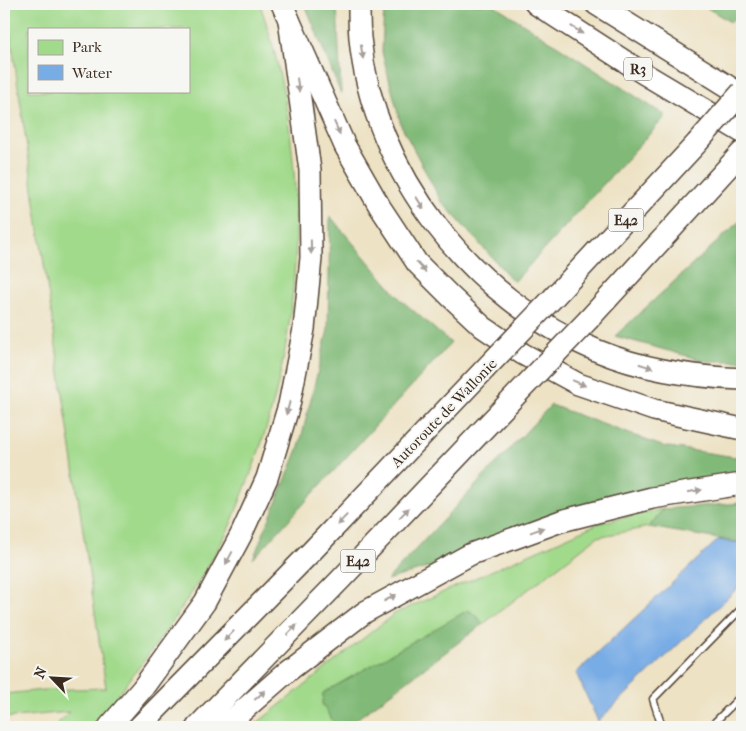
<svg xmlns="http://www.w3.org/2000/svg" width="746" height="731" font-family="'IM FELL French Canon',serif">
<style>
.green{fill:#a2da8c;stroke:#6e8255;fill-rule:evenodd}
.forest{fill:#81ba78;stroke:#5e724b}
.water{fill:#78ace5;stroke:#5a6b82}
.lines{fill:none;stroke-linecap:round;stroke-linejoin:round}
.service-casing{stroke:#564637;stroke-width:9}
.motorway-casing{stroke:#564637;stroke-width:24}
.service{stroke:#fff;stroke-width:6}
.motorway{stroke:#fff;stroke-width:21}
.motorway-bridge-casing{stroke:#564637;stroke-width:24;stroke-linecap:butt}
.motorway-bridge{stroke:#fff;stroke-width:21}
.oneway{fill:#a79f9a}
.labels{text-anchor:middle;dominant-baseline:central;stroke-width:4;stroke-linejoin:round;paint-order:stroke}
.shield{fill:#f6f6f2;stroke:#73675e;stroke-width:1}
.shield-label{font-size:14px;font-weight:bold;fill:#3b2a1e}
.street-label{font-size:15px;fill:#3b2a1e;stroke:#f6f6f2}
</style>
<rect width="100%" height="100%" fill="#f6f6f2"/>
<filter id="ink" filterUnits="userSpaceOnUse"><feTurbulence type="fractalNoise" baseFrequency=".02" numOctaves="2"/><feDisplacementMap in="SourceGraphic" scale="10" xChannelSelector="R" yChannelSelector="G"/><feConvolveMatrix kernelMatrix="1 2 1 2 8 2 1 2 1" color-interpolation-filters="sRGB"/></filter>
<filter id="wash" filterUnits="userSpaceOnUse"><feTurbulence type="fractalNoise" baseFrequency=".0096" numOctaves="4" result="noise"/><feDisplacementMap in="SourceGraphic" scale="20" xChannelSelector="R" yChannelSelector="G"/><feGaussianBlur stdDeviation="1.12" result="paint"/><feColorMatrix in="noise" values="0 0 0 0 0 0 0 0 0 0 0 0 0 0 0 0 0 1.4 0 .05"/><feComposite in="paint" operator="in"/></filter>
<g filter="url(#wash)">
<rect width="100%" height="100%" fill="#ede2c4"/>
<!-- green -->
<g class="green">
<path d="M6,4H260C313,159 307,337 245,488C239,503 234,518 227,532C205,575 178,615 149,654C130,679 112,704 90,727H54L70,712L4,718V694L44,690L106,688ZM29,29H189V91H29Z"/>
<path d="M663,509L649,527L597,537L483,624L477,616L322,704L337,727H252L394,614L599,523Z"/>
</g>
<!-- forest -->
<g class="forest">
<path d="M305,4H337L341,94Z"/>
<path d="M384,4H493L666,116L514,282L441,201L401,125L382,52Z"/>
<path d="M701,4H742V15L730,22Z"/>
<path d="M330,216L401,300L451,343L253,559L299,447L328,330Z"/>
<path d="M742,219V361H705L615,336Z"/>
<path d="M551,405L662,446L742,458V473L676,482L541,519L430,567L387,580Z"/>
<path d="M742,503V543L649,527L663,509Z"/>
<path d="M468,610L477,616L483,624L346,727H337L322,704L323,693Z"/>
</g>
<!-- water -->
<path class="water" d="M718,540L742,543V584L598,721L576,673Z"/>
</g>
<g filter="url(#ink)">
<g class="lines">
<!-- service casing -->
<g class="service-casing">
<g id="service">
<path d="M662,727L653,699L742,608"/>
<path d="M710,727L742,695"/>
</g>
</g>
<!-- motorway casing -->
<g class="motorway-casing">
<g id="motorway">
<path d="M282,4L345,146L380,207L417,263L450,296L483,327L523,354L578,384L654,410L742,429"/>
<path d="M359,4C359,15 359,27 360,38C372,172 474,301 598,351C644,370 693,377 742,379"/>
<path d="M536,4L643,73L742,132"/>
<path d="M596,4L742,95"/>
<path d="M554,297L697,143"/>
<path d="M589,319L742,152"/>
<path d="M109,727L142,689L205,602L241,535L267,478L289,405L304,329L311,258L310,170L289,20"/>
<path d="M139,727L312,551L484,370"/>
<path d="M197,727L341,579L518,393"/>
<path d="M224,727L288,671L365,612L471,554L561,521L652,498L742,484"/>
</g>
</g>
<!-- service -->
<use href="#service" class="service"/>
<!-- motorway -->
<use href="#motorway" class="motorway"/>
<!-- motorway-bridge casing -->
<g class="motorway-bridge-casing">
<g id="motorway-bridge">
<path d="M697,143L742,92"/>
<path d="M484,370L554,297"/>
<path d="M518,393L589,319"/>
</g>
</g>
<!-- motorway-bridge -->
<use href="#motorway-bridge" class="motorway-bridge"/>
</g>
<!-- one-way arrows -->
<defs><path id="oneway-solid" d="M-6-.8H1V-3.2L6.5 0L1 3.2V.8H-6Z" transform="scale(1.25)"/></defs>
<g class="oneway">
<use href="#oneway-solid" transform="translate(577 30) rotate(33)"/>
<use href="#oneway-solid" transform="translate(362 52) rotate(81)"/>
<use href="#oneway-solid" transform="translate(298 85) rotate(82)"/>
<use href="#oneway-solid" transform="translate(337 128) rotate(66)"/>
<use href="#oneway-solid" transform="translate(420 203) rotate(58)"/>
<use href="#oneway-solid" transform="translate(311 247) rotate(89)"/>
<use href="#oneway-solid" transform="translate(421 267) rotate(48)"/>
<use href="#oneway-solid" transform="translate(646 366) rotate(17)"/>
<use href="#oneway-solid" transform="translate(579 383) rotate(23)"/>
<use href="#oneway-solid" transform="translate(288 408) rotate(105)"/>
<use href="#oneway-solid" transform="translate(695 491) rotate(-9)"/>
<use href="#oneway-solid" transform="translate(404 513) rotate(-46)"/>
<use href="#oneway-solid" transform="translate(342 520) rotate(134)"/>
<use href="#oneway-solid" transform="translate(537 530) rotate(-20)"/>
<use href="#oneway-solid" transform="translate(229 558) rotate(118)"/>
<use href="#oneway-solid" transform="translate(390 598) rotate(-29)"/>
<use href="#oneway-solid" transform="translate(292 630) rotate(-46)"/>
<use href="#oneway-solid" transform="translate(229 636) rotate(134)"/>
<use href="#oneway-solid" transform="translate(260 695) rotate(-41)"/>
</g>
</g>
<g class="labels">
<!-- shield labels -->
<g class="shield">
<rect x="624" y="57.5" width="28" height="23" rx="4"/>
<rect x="608.5" y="208.5" width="35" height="23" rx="4"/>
<rect x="340.5" y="549.5" width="35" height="23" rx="4"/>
</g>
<g class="shield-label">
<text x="638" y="69">R3</text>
<text x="626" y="220">E42</text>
<text x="358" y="561">E42</text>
</g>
<!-- street labels -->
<g class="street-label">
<text transform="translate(444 413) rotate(-46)">Autoroute de Wallonie</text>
</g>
</g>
<!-- margin -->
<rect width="746" height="731" fill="none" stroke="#f6f6f2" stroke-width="20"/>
<!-- legend -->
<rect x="28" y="28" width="162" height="65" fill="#f6f6f2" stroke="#aba49d"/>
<rect x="38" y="40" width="25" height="15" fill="#a2da8c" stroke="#aba49d"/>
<text x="72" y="52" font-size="15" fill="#3b2a1e">Park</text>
<rect x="38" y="65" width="25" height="15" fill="#78ace5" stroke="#aba49d"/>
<text x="72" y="78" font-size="15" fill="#3b2a1e">Water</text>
<!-- north arrow -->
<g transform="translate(52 678) rotate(295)" stroke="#f6f6f2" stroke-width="4" paint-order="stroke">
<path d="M0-4L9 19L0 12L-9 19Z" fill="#3b2a1e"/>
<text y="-8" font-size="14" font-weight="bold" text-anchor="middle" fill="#3b2a1e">N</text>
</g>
</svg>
